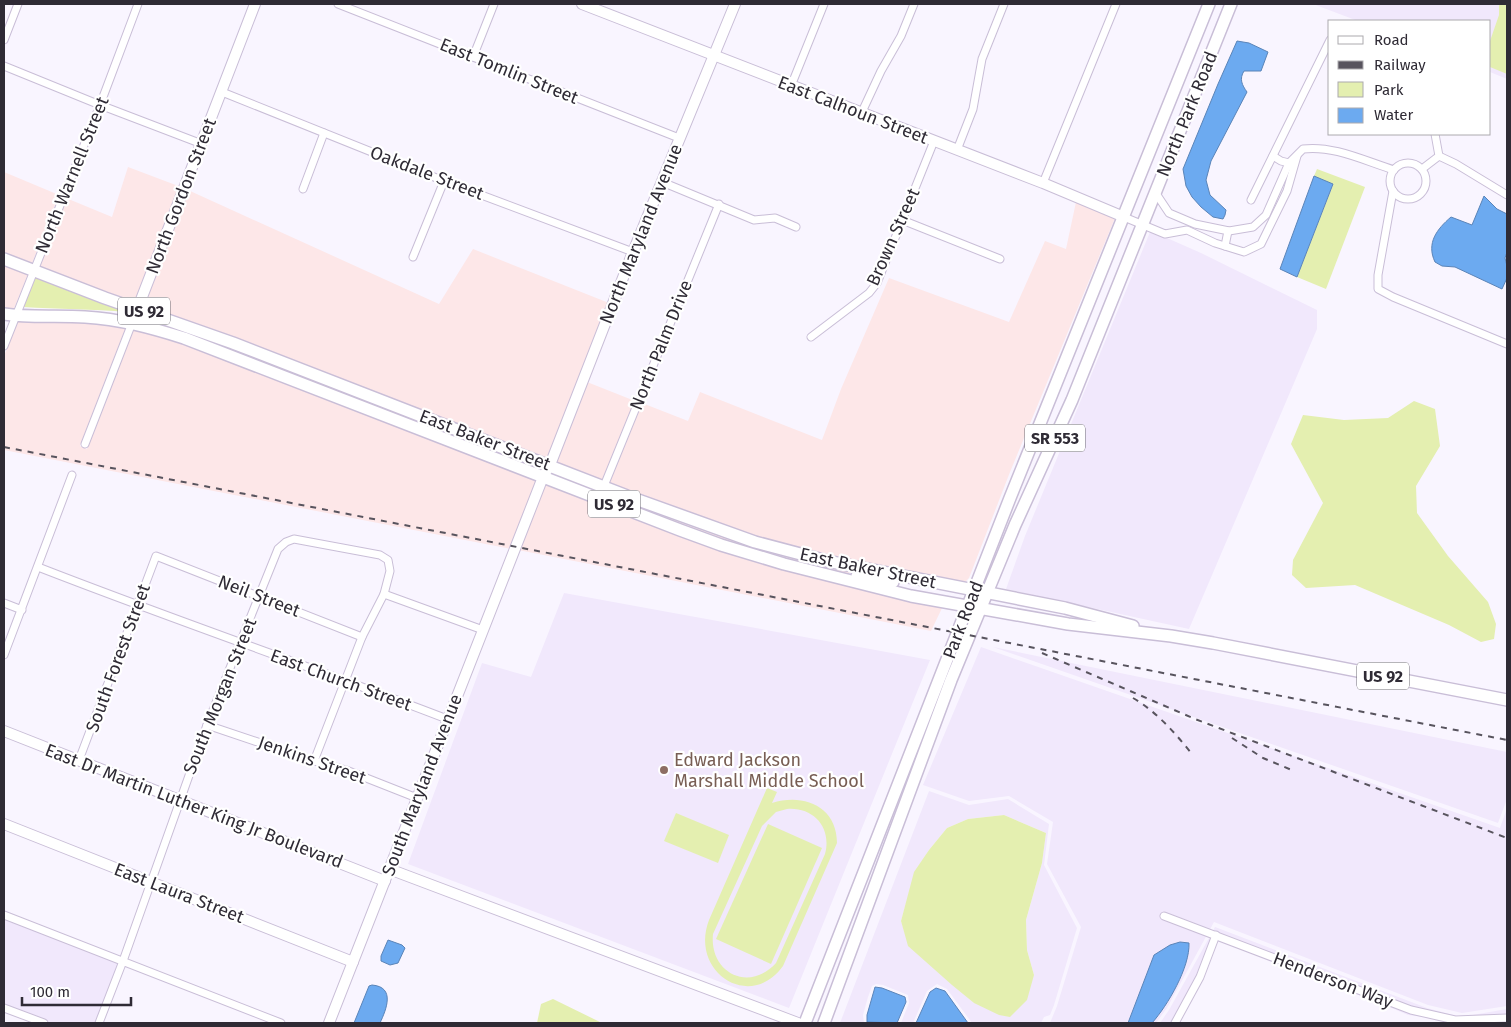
<svg xmlns="http://www.w3.org/2000/svg" width="1511" height="1027" font-family="'Fira Sans',sans-serif">
<style>
.commercial{fill:#fde7e8}
.built{fill:#f1e8fc;fill-rule:evenodd}
.green{fill:#e4efb0;fill-rule:evenodd}
.water{fill:#6caaf0;stroke:#5a84b8}
.lines{fill:none;stroke-linecap:round;stroke-linejoin:round}
.street-casing{stroke:#c9bed7;stroke-width:9}
.secondary-casing{stroke:#c9bed7;stroke-width:12}
.primary-casing{stroke:#c9bed7;stroke-width:14}
.street{stroke:#fff;stroke-width:7}
.secondary{stroke:#fff;stroke-width:10}
.primary{stroke:#fff;stroke-width:11}
.rail{stroke:#58545e;stroke-width:2;stroke-dasharray:6 6;stroke-linecap:butt}
.education-dot{fill:#8d6e63;stroke:#fff;stroke-width:2}
.labels{text-anchor:middle;dominant-baseline:central;stroke-width:4.5;stroke-linejoin:round;paint-order:stroke}
.shield{fill:#fff;stroke:#6d6b72;stroke-width:1}
.shield-label{font-size:16px;font-weight:bold;fill:#2f2b35}
.street-label{font-size:18px;fill:#2f2b35;stroke:#fff}
.education-label{font-size:18px;fill:#785e54;stroke:#fff;text-anchor:start}
</style>
<rect width="100%" height="100%" fill="#f9f5ff"/>
<!-- commercial -->
<g class="commercial">
<path d="M128,167L181,187L135,304L38,269L66,198L112,217Z"/>
<path d="M4,172L59,195L31,266L4,255Z"/>
<path d="M188,190L439,304L473,249L609,303L548,460L142,306Z"/>
<path d="M1076,202L1115,218L1010,472L969,578L964,583L828,557L757,538L609,484L642,403L688,421L700,392L822,440L841,389L889,278L1009,322L1045,241L1066,249Z"/>
<path d="M4,264L28,274L13,311L4,310Z"/>
<path d="M18,320H60L126,327L80,446L87,449L134,328L183,342L538,479L511,549L4,450V356Z"/>
<path d="M587,382L635,401L602,481L555,463Z"/>
<path d="M551,471L859,572H852L845,574L824,570L723,541L549,475Z"/>
<path d="M545,482L635,517L943,606L931,631L518,550Z"/>
</g>
<!-- built -->
<g class="built">
<path d="M1313,4H1507V79L1490,72V21H1358Z"/>
<path d="M1150,232L1163,238H1167L1201,253L1317,310V329L1189,629L1006,589L1025,536Z"/>
<path d="M564,593L930,660L789,1008L408,864L482,663L531,677Z"/>
<path d="M981,647L1500,828L1507,808V1006L1462,1013L1428,1005L1214,922L1167,1008L1156,1023H1050L1057,1006L1081,927L1047,864L1053,822L1009,796L969,801L923,785Z"/>
<path d="M993,647L1507,752V799L1498,823Z"/>
<path d="M929,791L969,805L1008,799L1049,824L1044,865L1077,928L1054,1005L1050,1015L1044,1017L1041,1023H972L947,989L937,984L927,991L913,1023H901L909,1003L908,995L883,985L876,984L872,986L868,997L863,1015L864,1023H840ZM1004,815L1046,833L1042,863L1026,920L1027,950L1034,975L974,1003L909,946L901,921L915,872L929,850L947,828L968,819Z"/>
<path d="M4,915L123,961L99,1023H44L4,1008Z"/>
<path d="M1215,927L1427,1008L1461,1017L1507,1009V1023H1472L1408,1015L1215,933L1208,958L1174,1023H1160L1169,1010Z"/>
</g>
<!-- green -->
<g class="green">
<path d="M1499,4H1507V74L1490,67V41L1499,15Z"/>
<path d="M1317,169L1365,187L1326,289L1297,277L1333,185L1314,176Z"/>
<path d="M34,277L128,310L127,312C93,309 58,309 23,307Z"/>
<path d="M1414,401L1435,409L1440,446L1416,486L1417,513L1448,556L1488,602L1496,624L1494,639L1481,642L1449,625L1355,585L1306,588L1292,575L1293,560L1323,503L1291,444L1303,415L1344,420L1388,418Z"/>
<path d="M767,788L777,792L772,803C803,793 837,806 837,843L783,966C750,1012 689,972 709,920ZM787,809C814,807 832,828 825,854L776,963C749,993 709,973 713,934L762,826L776,812Z"/>
<path d="M676,813L729,835L718,863L664,841Z"/>
<path d="M1004,815L1046,833L1042,863L1026,920L1027,950L1034,975L1027,1000L1010,1017L999,1015L974,1003L952,985L908,946L901,921L914,872L929,850L947,828L968,819Z"/>
<path d="M768,824L822,848L771,964L716,939Z"/>
<path d="M553,999L602,1023H537L541,1004Z"/>
</g>
<!-- water -->
<g class="water">
<path d="M1237,41L1249,43L1268,52L1261,71H1244C1239,79 1242,85 1247,92L1211,161L1206,180L1210,195L1226,210L1225,215L1223,219L1213,217L1201,207L1192,197L1186,186L1183,169L1218,84Z"/>
<path d="M1314,176L1333,184L1297,277L1280,269Z"/>
<path d="M1484,196L1497,209L1507,214V252L1505,258L1507,266V278L1502,289L1455,267L1442,266L1435,262C1426,243 1437,229 1451,217L1472,225Z"/>
<path d="M388,940L402,945L405,948L398,963L390,965L381,961V956Z"/>
<path d="M1180,942L1189,943C1190,967 1168,1005 1152,1023H1128L1154,955L1170,945Z"/>
<path d="M372,985C396,987 386,1010 380,1023H354L369,986Z"/>
<path d="M875,987L882,988L905,997L906,1002L897,1023L867,1022V1015Z"/>
<path d="M936,988L945,991L968,1023H916L930,992Z"/>
</g>
<g class="lines">
<!-- street casing -->
<g class="street-casing">
<g id="street">
<path d="M338,4L679,138"/>
<path d="M4,40L18,4"/>
<path d="M473,57L494,4"/>
<path d="M4,66L100,105L202,144"/>
<path d="M791,86L824,4"/>
<path d="M222,92L444,181L633,252"/>
<path d="M861,114L881,71L901,36L914,4"/>
<path d="M957,150L973,109L982,59L1004,4"/>
<path d="M1273,156L1281,161L1289,163"/>
<path d="M1439,156L1456,164L1507,195"/>
<circle cx="1408" cy="181" r="18"/>
<path d="M1422,169L1439,156L1435,134"/>
<path d="M662,182L754,220L775,218L796,227"/>
<path d="M1043,183L1116,4"/>
<path d="M303,189L324,133"/>
<path d="M1393,191L1378,275V289L1393,297L1507,344"/>
<path d="M1155,192L1169,213L1195,224L1229,231L1253,227L1266,215L1289,163L1303,149C1333,145 1365,161 1394,170"/>
<path d="M1251,200L1330,40"/>
<path d="M1124,217L1165,234L1187,230L1215,243L1244,252L1261,244L1287,191L1297,156"/>
<path d="M902,220L1000,259"/>
<path d="M1225,246L1228,231"/>
<path d="M413,257L444,181"/>
<path d="M811,337L869,293L877,283L934,141"/>
<path d="M4,346L100,105L138,4"/>
<path d="M85,444L132,323"/>
<path d="M604,486L719,204"/>
<path d="M38,567C174,620 312,667 447,719"/>
<path d="M384,594L483,630"/>
<path d="M4,603L22,610"/>
<path d="M4,655L72,475"/>
<path d="M207,725L314,761L346,770L417,798"/>
<path d="M79,760L156,556L362,637"/>
<path d="M4,915L281,1023"/>
<path d="M1164,916L1411,1010L1455,1020L1507,1018"/>
<path d="M4,1008L44,1023"/>
<path d="M99,1023L123,961L207,725L278,549L286,542L294,539L380,555L388,560L390,571L384,594L362,637L314,761"/>
<path d="M1175,1023L1200,977L1216,935"/>
</g>
</g>
<!-- secondary casing -->
<g class="secondary-casing">
<g id="secondary">
<path d="M582,4L1043,183L1124,217"/>
<path d="M132,323L255,4"/>
<path d="M4,731L385,881"/>
<path d="M4,824L353,962"/>
<path d="M389,869L798,1023"/>
<path d="M329,1023L527,518L543,477L550,465L633,252L735,4"/>
</g>
</g>
<!-- primary casing -->
<g class="primary-casing">
<g id="primary">
<path d="M4,259L105,298L233,343L627,496L755,542L827,561L1065,608L1133,626"/>
<path d="M4,314C31,318 58,315 85,317C120,319 152,328 184,338L680,530L721,545L784,564L911,596L1068,624L1171,636L1213,643L1507,700"/>
<path d="M857,576L893,582"/>
<path d="M805,1023L1010,498L1209,4"/>
<path d="M824,1023L951,680L1015,525L1072,400L1231,4"/>
</g>
</g>
<!-- street -->
<use href="#street" class="street"/>
<!-- secondary -->
<use href="#secondary" class="secondary"/>
<!-- primary -->
<use href="#primary" class="primary"/>
<!-- rail -->
<g class="rail">
<path d="M4,447L1507,740"/>
<path d="M1042,653L1195,719L1507,838"/>
<path d="M1133,698C1157,712 1175,733 1192,754"/>
<path d="M1232,738L1263,758L1294,771"/>
</g>
</g>
<!-- markers -->
<circle class="education-dot" cx="664" cy="770" r="5"/>
<g class="labels">
<!-- shield labels -->
<g class="shield">
<rect x="118" y="297.5" width="52" height="27" rx="4"/>
<rect x="1025" y="424.5" width="60" height="27" rx="4"/>
<rect x="588" y="490.5" width="52" height="27" rx="4"/>
<rect x="1357" y="662.5" width="52" height="27" rx="4"/>
</g>
<g class="shield-label">
<text x="144" y="311">US 92</text>
<text x="1055" y="438">SR 553</text>
<text x="614" y="504">US 92</text>
<text x="1383" y="676">US 92</text>
</g>
<!-- street labels -->
<g class="street-label">
<text transform="translate(509 71) rotate(22)">East Tomlin Street</text>
<text transform="translate(853 110) rotate(21)">East Calhoun Street</text>
<text transform="translate(1187 114) rotate(-68)">North Park Road</text>
<text transform="translate(427 173) rotate(21)">Oakdale Street</text>
<text transform="translate(72 175) rotate(-68)">North Warnell Street</text>
<text transform="translate(181 196) rotate(-69)">North Gordon Street</text>
<text transform="translate(641 234) rotate(-68)">North Maryland Avenue</text>
<text transform="translate(893 237) rotate(-66)">Brown Street</text>
<text transform="translate(661 345) rotate(-68)">North Palm Drive</text>
<text transform="translate(485 440) rotate(21)">East Baker Street</text>
<text transform="translate(868 568) rotate(12)">East Baker Street</text>
<text transform="translate(259 596) rotate(21)">Neil Street</text>
<text transform="translate(963 620) rotate(-69)">Park Road</text>
<text transform="translate(118 658) rotate(-70)">South Forest Street</text>
<text transform="translate(341 680) rotate(20)">East Church Street</text>
<text transform="translate(220 696) rotate(-68)">South Morgan Street</text>
<text transform="translate(312 760) rotate(19)">Jenkins Street</text>
<text transform="translate(422 785) rotate(-69)">South Maryland Avenue</text>
<text transform="translate(194 806) rotate(21)">East Dr Martin Luther King Jr Boulevard</text>
<text transform="translate(179 893) rotate(21)">East Laura Street</text>
<text transform="translate(1333 980) rotate(21)">Henderson Way</text>
</g>
<!-- education labels -->
<g class="education-label">
<text x="674" y="760">Edward Jackson<tspan x="674" dy="21">Marshall Middle School</tspan></text>
</g>
</g>
<!-- border -->
<rect width="1511" height="1027" fill="none" stroke="#2f2b35" stroke-width="10"/>
<!-- legend -->
<rect x="1328" y="20" width="162" height="115" fill="#ffffff" stroke="#acaaae"/>
<rect x="1338" y="36" width="25" height="8" fill="#ffffff" stroke="#acaaae"/>
<text x="1374" y="45" font-size="15" fill="#2f2b35">Road</text>
<rect x="1338" y="61" width="25" height="8" fill="#58545e" stroke="#acaaae"/>
<text x="1374" y="70" font-size="15" fill="#2f2b35">Railway</text>
<rect x="1338" y="82" width="25" height="15" fill="#e4efb0" stroke="#acaaae"/>
<text x="1374" y="95" font-size="15" fill="#2f2b35">Park</text>
<rect x="1338" y="108" width="25" height="15" fill="#6caaf0" stroke="#acaaae"/>
<text x="1374" y="120" font-size="15" fill="#2f2b35">Water</text>
<!-- scale -->
<path d="M22 997v8h109v-8" fill="none" stroke="#2f2b35" stroke-width="2.5"/>
<text x="30" y="997" font-size="15" fill="#2f2b35" stroke="#ffffff" stroke-width="4" paint-order="stroke">100 m</text>
</svg>
